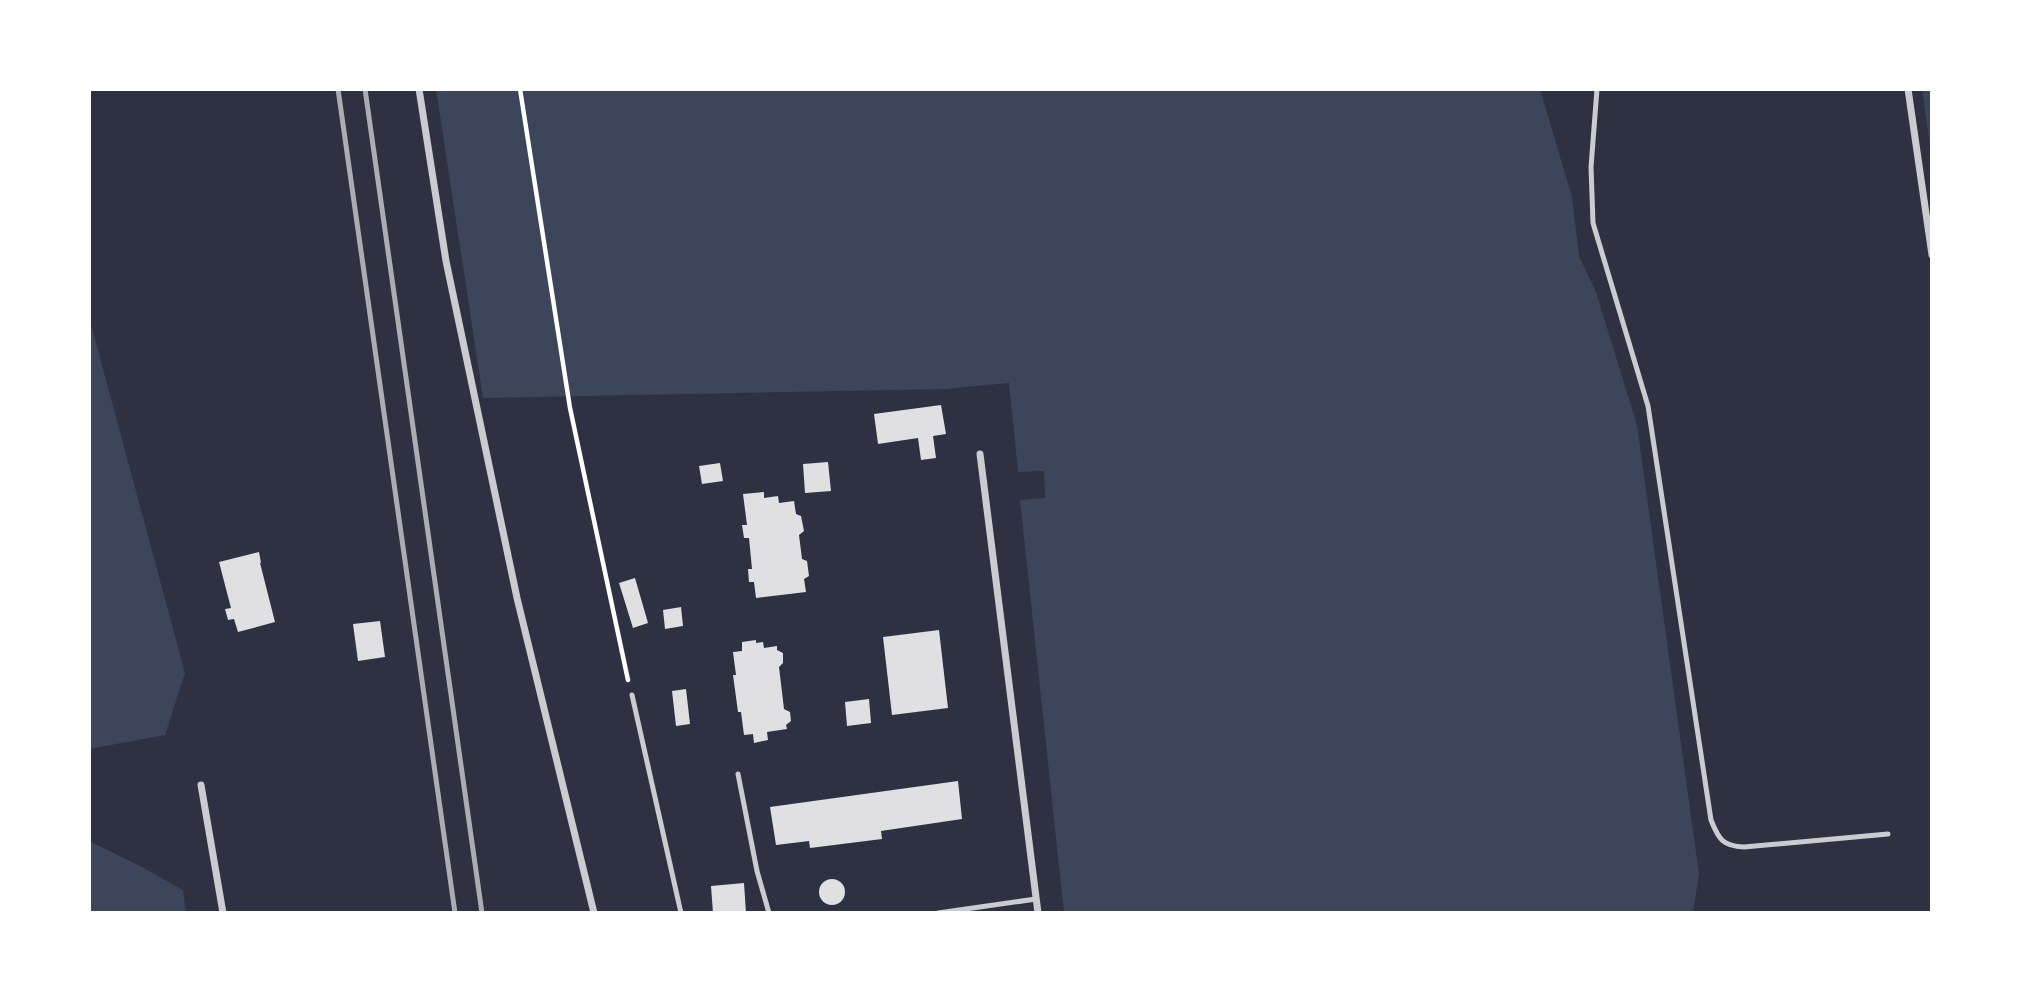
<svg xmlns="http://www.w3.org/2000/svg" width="2021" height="1002" font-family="Manrope,sans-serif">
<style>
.green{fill:#3c4559}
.building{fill:#e0e0e3}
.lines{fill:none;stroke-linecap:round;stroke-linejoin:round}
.path{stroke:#fff;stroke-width:4.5}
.service{stroke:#caccd0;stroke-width:5}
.minor{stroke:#caccd0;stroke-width:7}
.rail{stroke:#abadb3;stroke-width:5}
</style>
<rect width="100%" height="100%" fill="#2d3142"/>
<!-- green -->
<g class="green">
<path d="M436,89H1540L1572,197L1579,256L1596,292L1637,425L1699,874L1693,913H1064L1020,500L1045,498L1044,471L1018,472L1009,383L945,389L483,398Z"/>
<path d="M1922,89H1932V160Z"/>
<path d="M89,317L185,673L165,735L89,749Z"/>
<path d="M89,839L91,842L142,867L183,890L186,913H89Z"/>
</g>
<!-- building -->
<g class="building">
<path d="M941,405L946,434L933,436L936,458L921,460L918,438L878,444L874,414Z"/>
<path d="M828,462L831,491L805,493L803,464Z"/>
<path d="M720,463L723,481L702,484L699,466Z"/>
<path d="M764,492V498L778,496L779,503L794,501L796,514L801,516L804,531L799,535L802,559L807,561L809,576L804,579L806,592L756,598L754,582H749L748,569H752L749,538H744L742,525H747L743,494Z"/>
<path d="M259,552L261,563H260L275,622L238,632L234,619L228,620L225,609L231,608L219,562Z"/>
<path d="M635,578L648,623L633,628L619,583Z"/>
<path d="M681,607L683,626L665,629L663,610Z"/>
<path d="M380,621L385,657L358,661L353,624Z"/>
<path d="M939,630L948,708L892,715L883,637Z"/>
<path d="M756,640V643L763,642L764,648L777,646V650L783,653V663L779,667L784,709L790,712L791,721L786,725L787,729L767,732L768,740L754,743L753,734L744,735L741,712H738L733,675H736L733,652L742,651V642Z"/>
<path d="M686,689L690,724L676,726L672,691Z"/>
<path d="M869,699L871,723L847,726L845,702Z"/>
<path d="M958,781L962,819L881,831L882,839L810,848L809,841L776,845L770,807Z"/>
<circle cx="832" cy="892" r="13"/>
<path d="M744,883L746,913H713L711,886Z"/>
</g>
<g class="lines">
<!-- path -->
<path class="path" d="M520,89L570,408L628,680"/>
<!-- service -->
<g class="service">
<path d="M1597,89L1591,167L1593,223L1648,406L1711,820C1719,840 1723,846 1744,847L1888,834"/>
<path d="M632,695L681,913"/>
<path d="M738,774L757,871L769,913"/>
<path d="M938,913L1036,899"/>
</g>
<!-- minor -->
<g class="minor">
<path d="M419,89L446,261L517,598L594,913"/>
<path d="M1908,89L1932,255"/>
<path d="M980,454L1038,913"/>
<path d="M201,785L223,913"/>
</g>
<!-- rail -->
<g class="rail">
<path d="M338,89L455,913"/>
<path d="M365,89L482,913"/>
</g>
</g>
<!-- border -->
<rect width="2021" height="1002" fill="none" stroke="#ffffff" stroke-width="182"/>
</svg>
